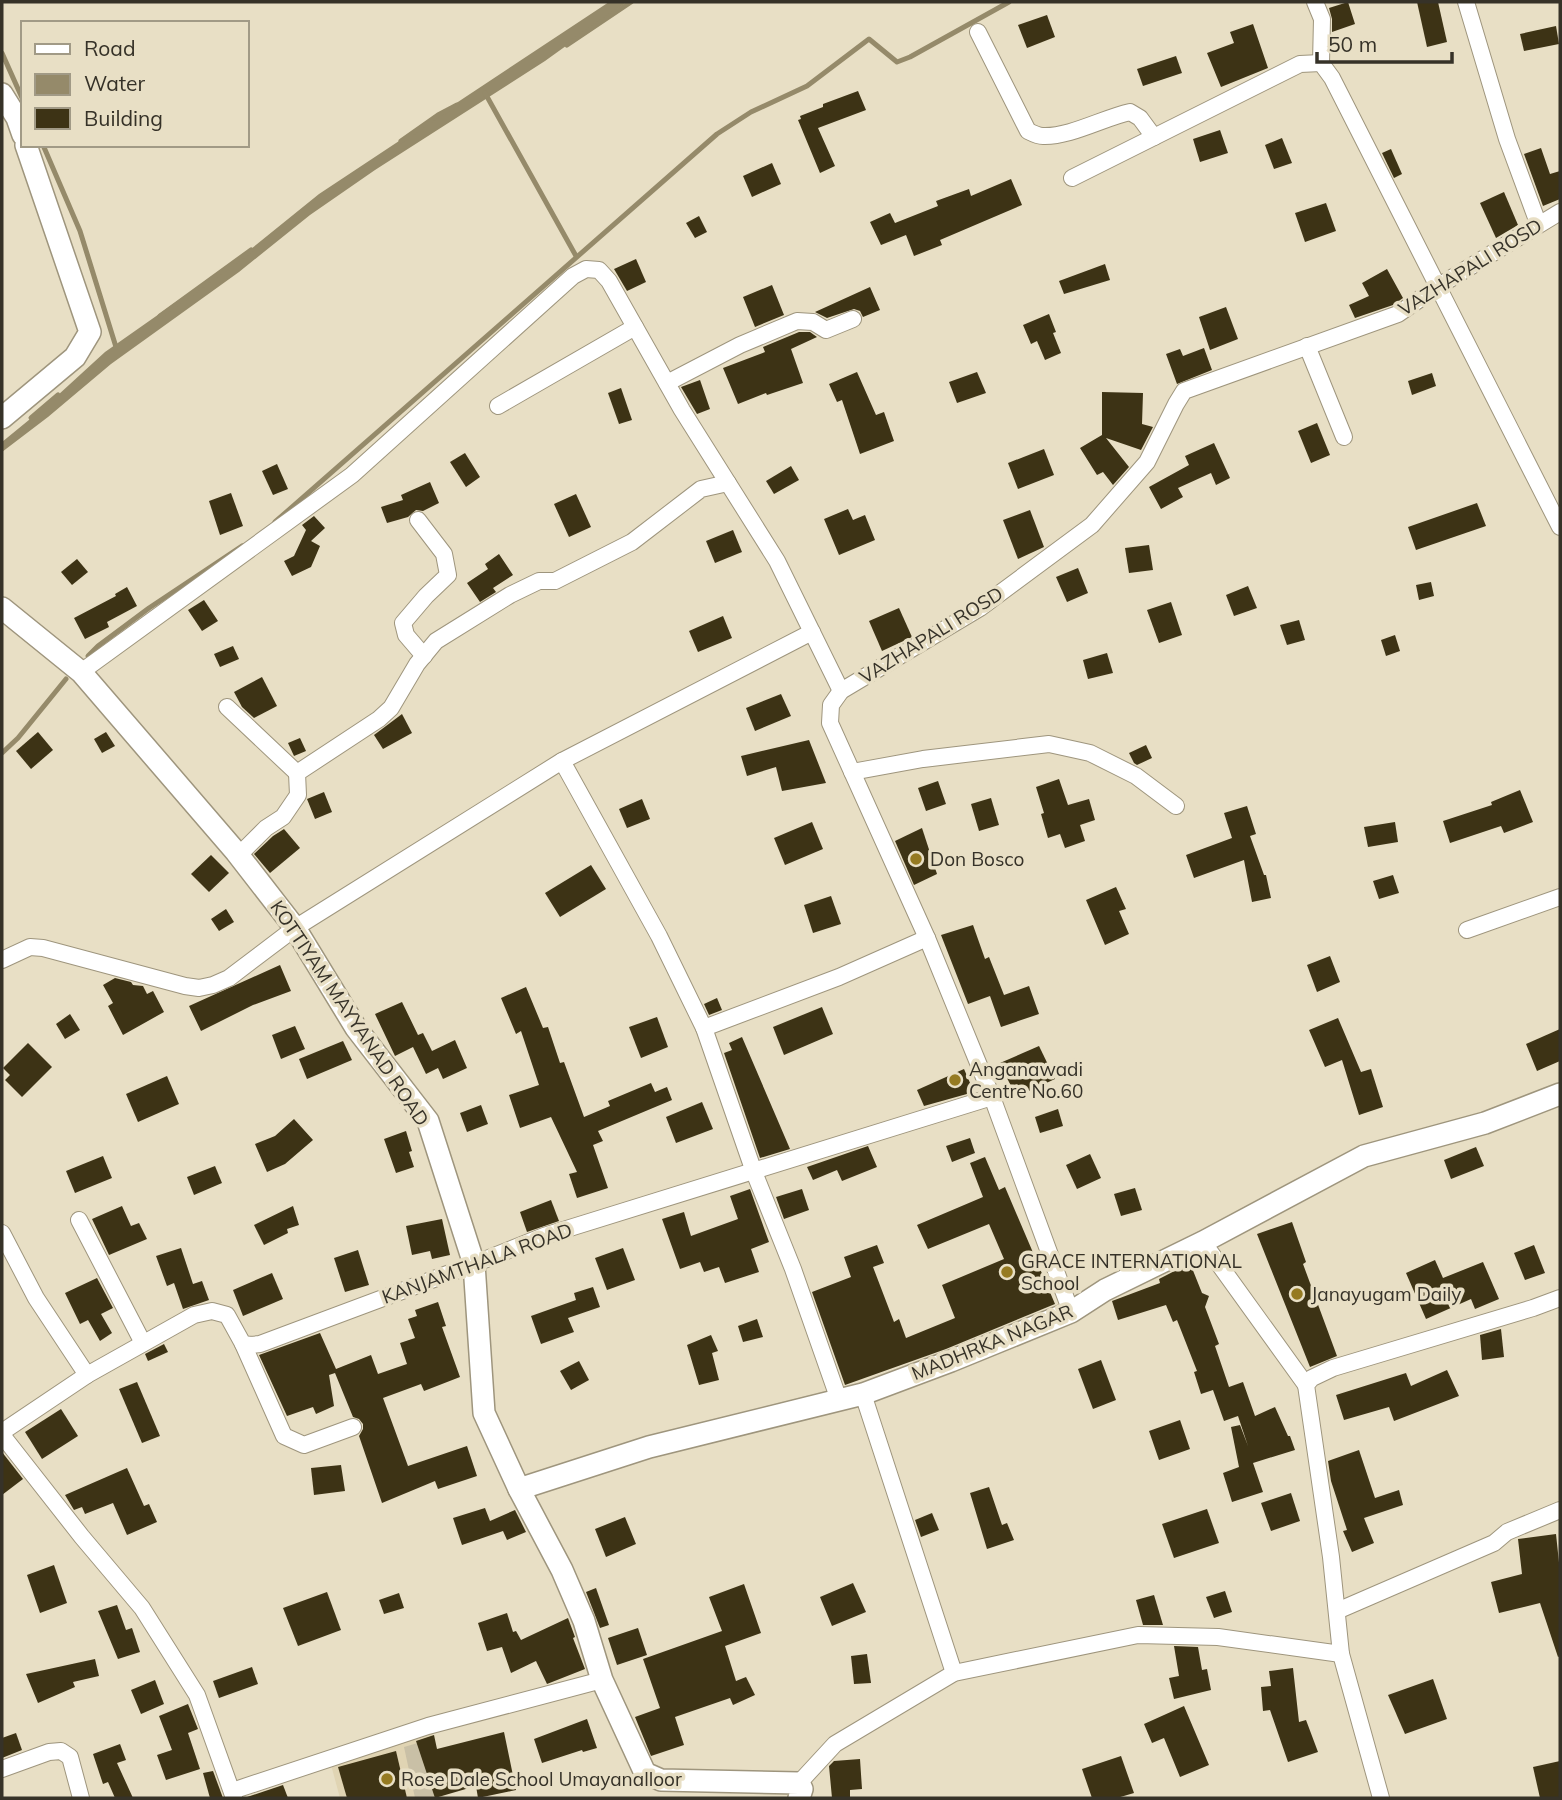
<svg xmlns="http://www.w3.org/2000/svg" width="1562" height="1800" font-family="Mulish,sans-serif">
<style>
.built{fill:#e0d4b3}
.green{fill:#c9c0a6}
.water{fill:#958a6a}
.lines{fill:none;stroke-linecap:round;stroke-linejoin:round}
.stream{stroke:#958a6a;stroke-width:5}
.building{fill:#3d3315}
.minor-casing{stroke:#9e957d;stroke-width:18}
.tertiary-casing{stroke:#9e957d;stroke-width:24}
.minor{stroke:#fff;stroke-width:16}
.tertiary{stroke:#fff;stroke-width:21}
.poi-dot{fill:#957a21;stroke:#e8dfc5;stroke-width:2.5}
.labels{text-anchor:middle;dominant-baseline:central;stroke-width:7;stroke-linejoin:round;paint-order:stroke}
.street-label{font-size:19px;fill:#363228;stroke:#e8dfc5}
.poi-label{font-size:19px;fill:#363228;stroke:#e8dfc5;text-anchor:start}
</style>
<rect width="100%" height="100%" fill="#e8dfc5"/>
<!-- built -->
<path class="built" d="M432,1733L443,1798H340L330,1761Z"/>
<!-- green -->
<path class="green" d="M428,1740L436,1798H415L404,1747Z"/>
<!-- water -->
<path class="water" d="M609,2H627L545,61L375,170L310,215L239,272L111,364L48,417L2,452V442L46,406L105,352L246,253L319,194Z"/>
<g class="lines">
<!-- stream -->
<g class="stream">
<path d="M567,45L631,2"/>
<path d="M2,53L23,100"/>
<path d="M485,93L576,256"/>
<path d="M401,141L438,115L457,105"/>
<path d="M43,145L80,231L116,347"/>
<path d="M160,316L251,250"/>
<path d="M31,418L58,395"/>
<path d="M275,522L717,134L751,112L807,86L869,39L897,62L910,57L1009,2"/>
<path d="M88,656L98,646L149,608L242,546"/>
<path d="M2,753L18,738L66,679"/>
</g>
</g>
<!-- building -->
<g class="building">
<path d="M1348,2L1355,24L1332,32V19L1329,8Z"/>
<path d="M1417,2H1438L1447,42L1427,47Z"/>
<path d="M1047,15L1055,37L1027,48L1018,25Z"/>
<path d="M1253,24L1268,68L1221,87L1207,53L1234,43L1230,32Z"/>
<path d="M1556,26L1559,44L1524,51L1520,34Z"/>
<path d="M1176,56L1182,73L1143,86L1137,69Z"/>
<path d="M858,91L866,110L818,128L835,166L820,173L798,120L801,119L800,116L823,107V104Z"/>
<path d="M1220,130L1228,153L1200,162L1193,139Z"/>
<path d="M1282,138L1292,163L1274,169L1265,145Z"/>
<path d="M1541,148L1550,174L1560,171V199L1543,206L1524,154Z"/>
<path d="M1391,149L1402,174L1394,178L1382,153Z"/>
<path d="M772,163L781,184L752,197L743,176Z"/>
<path d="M1011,179L1022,205L940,240L942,245L914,256L906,235L881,245L870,222L890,213L895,223L938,206L936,201L969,189L971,196Z"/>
<path d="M1504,192L1518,225L1496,238L1480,203Z"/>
<path d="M1326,203L1336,231L1305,242L1295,213Z"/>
<path d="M699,216L707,232L695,238L686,223Z"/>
<path d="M636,259L646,282L627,291L614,269Z"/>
<path d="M1105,264L1110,280L1064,294L1059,281Z"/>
<path d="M1387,269L1403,298L1393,305L1355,318L1349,305L1369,296L1362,283Z"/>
<path d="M772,285L784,315L755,327L743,297Z"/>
<path d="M870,287L880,310L863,317L860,311L854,309L827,318L815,312Z"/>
<path d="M1226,307L1238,339L1210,350L1199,317Z"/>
<path d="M1049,314L1056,332L1053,333L1061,353L1045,360L1037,341L1031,344L1023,325Z"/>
<path d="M799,332H810L817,337L791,349L803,383L767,395L766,393L738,404L723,368L765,352L763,347Z"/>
<path d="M1204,348L1212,370L1177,384L1166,354L1180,349L1183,356Z"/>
<path d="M857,372L876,415L884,412L894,441L860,454L842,400L837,402L829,384Z"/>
<path d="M977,372L986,393L957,403L949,382Z"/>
<path d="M1432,373L1436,386L1412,395L1408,381Z"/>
<path d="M700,380L710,409L697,414L681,387Z"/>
<path d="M621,388L632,420L619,424L608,393Z"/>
<path d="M1102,392L1143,393L1142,424L1153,427L1141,450L1106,438L1129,467L1113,485L1103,472L1097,475L1080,448L1102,435Z"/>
<path d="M1317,423L1330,455L1311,463L1298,431Z"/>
<path d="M1214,443L1230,478L1216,485L1211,473L1178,488L1183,497L1161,509L1149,487L1189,465L1185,456Z"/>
<path d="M1044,449L1054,475L1018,489L1008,463Z"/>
<path d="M465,453L480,477L466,487L450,462Z"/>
<path d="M277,464L288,489L273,495L262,471Z"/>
<path d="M791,466L799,480L774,494L766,481Z"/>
<path d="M430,482L439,503L423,511L416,510L408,517L387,523L381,507L403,500L401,495Z"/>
<path d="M231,493L243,526L220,535L209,501Z"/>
<path d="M576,494L591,527L569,537L554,504Z"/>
<path d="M1477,503L1486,526L1416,550L1408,527Z"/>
<path d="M848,509L853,520L865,515L875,540L839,555L824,519Z"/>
<path d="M1030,510L1044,547L1018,559L1003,520Z"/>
<path d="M314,516L325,528L311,541L320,546L311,567L292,576L284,561L294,556L306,530L302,525Z"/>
<path d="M733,530L742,552L715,563L706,541Z"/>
<path d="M1149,545L1153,570L1129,573L1125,548Z"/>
<path d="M499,554L513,575L493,588L496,592L480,602L467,583L488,569L485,564Z"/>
<path d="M77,559L88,572L72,585L61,572Z"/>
<path d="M1078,568L1088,593L1067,602L1056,577Z"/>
<path d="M1431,582L1434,596L1419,600L1416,585Z"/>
<path d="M1248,586L1257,608L1234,616L1226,595Z"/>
<path d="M127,587L137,606L107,622L109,627L85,639L74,618L116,596L115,594Z"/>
<path d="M204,600L218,621L202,631L188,610Z"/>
<path d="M1171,602L1182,635L1159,643L1147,610Z"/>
<path d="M899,608L912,637L882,651L869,621Z"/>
<path d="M723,616L732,638L698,652L689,631Z"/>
<path d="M1299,620L1305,640L1287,645L1280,625Z"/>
<path d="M1395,635L1400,651L1386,656L1381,640Z"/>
<path d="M233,646L239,659L220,667L214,654Z"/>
<path d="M1107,653L1113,673L1088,679L1083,660Z"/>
<path d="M262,677L277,706L254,718L242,707L234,692Z"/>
<path d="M781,694L791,716L755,731L746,708Z"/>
<path d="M402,714L412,733L383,749L374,735Z"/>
<path d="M38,732L53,750L31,769L16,751Z"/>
<path d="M106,732L115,746L102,753L94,739Z"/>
<path d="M300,738L306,751L294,756L288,743Z"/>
<path d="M809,740L826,783L782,791L776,767L747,776L741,756Z"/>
<path d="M1146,745L1152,758L1137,765L1134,763L1129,753Z"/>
<path d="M1059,779L1068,805L1089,799L1095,820L1080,825L1085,841L1065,848L1060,834L1048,838L1041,814L1044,813L1036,787Z"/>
<path d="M938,781L946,804L926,811L918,788Z"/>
<path d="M1520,790L1533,822L1504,833L1501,826L1450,843L1443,821L1492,805L1491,802Z"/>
<path d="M324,792L332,812L315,819L307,799Z"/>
<path d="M991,798L999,825L979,831L971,804Z"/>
<path d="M642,799L650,819L627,828L619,809Z"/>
<path d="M1247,806L1256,834L1250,836L1264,875H1266L1271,898L1252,902L1244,860L1194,878L1186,855L1232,838L1224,813Z"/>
<path d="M812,822L823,849L785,865L774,838Z"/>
<path d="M1395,822L1398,842L1368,847L1364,827Z"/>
<path d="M922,828L937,874L914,885L895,841Z"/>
<path d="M284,829L300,848L270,873L254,854L273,836Z"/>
<path d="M211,855L229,873L209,892L191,874Z"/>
<path d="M591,865L606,889L560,917L545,893Z"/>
<path d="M1393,875L1399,893L1379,899L1373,881Z"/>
<path d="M1116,887L1126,909L1119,911L1129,934L1105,945L1086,900Z"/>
<path d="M831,896L841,924L813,933L804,905Z"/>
<path d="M226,909L234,922L219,931L211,919Z"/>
<path d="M973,925L985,959L989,957L1004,995L1029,986L1039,1014L1001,1027L990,996L968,1004L941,935Z"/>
<path d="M1330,956L1340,982L1317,992L1307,965Z"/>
<path d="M280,965L291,991L253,1005L201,1031L189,1006Z"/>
<path d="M115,978L131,982L133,985L143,986L147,994L153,991L164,1012L123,1035L108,1006L113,1003L103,985Z"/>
<path d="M526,987L543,1028L548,1027L560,1063L564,1062L584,1117L610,1106L608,1101L651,1083L655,1092L667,1087L672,1100L598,1131L603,1141L593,1145L608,1188L577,1198L569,1174L577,1172L551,1117L520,1128L509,1095L539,1085L521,1031L516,1034L501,998Z"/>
<path d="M717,998L722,1010L709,1015L704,1004Z"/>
<path d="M402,1002L418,1035L423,1033L432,1051L455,1040L467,1068L443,1079L438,1068L426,1074L413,1047L395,1056L375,1014Z"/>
<path d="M822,1007L833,1034L784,1055L773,1027Z"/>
<path d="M70,1014L80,1030L65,1039L56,1024Z"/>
<path d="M657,1017L668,1047L641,1058L629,1027Z"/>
<path d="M1338,1018L1361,1072L1371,1069L1383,1107L1359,1115L1342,1060L1325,1067L1309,1030Z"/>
<path d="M295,1026L305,1049L281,1059L272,1035Z"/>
<path d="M1560,1029V1061L1537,1071L1526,1044Z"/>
<path d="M742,1037L790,1149L760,1158L724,1053L732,1050L729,1043Z"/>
<path d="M343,1041L352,1060L307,1079L299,1059Z"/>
<path d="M28,1043L52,1067L22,1097L5,1080L10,1075L3,1068Z"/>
<path d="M1039,1046L1055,1079L1016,1097L1000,1063Z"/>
<path d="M964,1069L974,1092L924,1106L917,1090Z"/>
<path d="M167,1076L179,1104L138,1122L126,1094Z"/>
<path d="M702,1102L713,1129L676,1143L666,1117Z"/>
<path d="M481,1105L488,1124L467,1132L460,1113Z"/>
<path d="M1058,1109L1063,1126L1040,1133L1035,1117Z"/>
<path d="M294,1119L313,1140L285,1164L267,1172L255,1144L275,1136Z"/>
<path d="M406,1131L412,1151L409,1152L414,1167L396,1173L384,1139Z"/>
<path d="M970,1138L975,1153L952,1162L946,1146Z"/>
<path d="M868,1146L877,1167L842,1181L837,1170L813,1180L807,1167Z"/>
<path d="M1476,1147L1484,1166L1451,1179L1444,1160Z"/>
<path d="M1090,1154L1101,1178L1077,1189L1066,1165Z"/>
<path d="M103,1156L112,1178L75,1193L66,1171Z"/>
<path d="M985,1157L999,1190L1005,1187L1055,1304L946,1349L845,1385L812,1292L851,1277L844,1257L877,1245L884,1263L873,1267L894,1322L899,1319L906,1338L955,1318L942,1285L1004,1259L989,1224L928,1249L917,1225L983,1197L970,1163Z"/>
<path d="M215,1166L222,1183L194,1195L187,1177Z"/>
<path d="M1135,1188L1142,1210L1121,1216L1114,1194Z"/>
<path d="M750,1189L769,1242L751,1249L759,1272L725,1283L719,1267L704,1272L700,1262L680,1269L662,1219L684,1212L691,1236L738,1219L730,1196Z"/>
<path d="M802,1189L809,1210L784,1219L776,1197Z"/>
<path d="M551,1200L559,1221L527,1232L520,1212Z"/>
<path d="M122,1206L131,1226L139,1223L147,1239L109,1255L92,1219Z"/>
<path d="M293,1206L299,1225L287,1229L288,1233L264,1245L254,1225Z"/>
<path d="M442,1219L450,1255L432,1259L430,1251L412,1255L406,1226Z"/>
<path d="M1292,1222L1306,1262L1303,1264L1337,1356L1310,1367L1257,1234Z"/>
<path d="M1534,1245L1545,1273L1525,1280L1514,1253Z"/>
<path d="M181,1248L193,1284L202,1281L209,1300L183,1309L174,1283L167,1286L156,1256Z"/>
<path d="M623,1248L635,1280L607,1290L595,1258Z"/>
<path d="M358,1250L369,1285L345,1292L334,1258Z"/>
<path d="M1435,1260L1443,1278L1483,1262L1499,1299L1475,1309L1471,1299L1426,1319L1406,1273Z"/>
<path d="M1190,1263L1202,1293L1209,1296L1205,1307L1219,1344L1215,1346L1229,1387L1243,1382L1255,1416L1275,1407L1288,1436H1290L1295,1450L1253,1463L1263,1492L1232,1502L1223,1473L1239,1467L1231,1427L1240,1425L1248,1446L1238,1416L1224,1421L1213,1390L1201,1394L1194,1372L1197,1371L1177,1320L1173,1322L1166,1305L1118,1320L1112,1301L1160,1283L1159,1279Z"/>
<path d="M272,1273L283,1299L243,1316L233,1290Z"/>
<path d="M97,1278L113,1308L101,1314L112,1333L100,1341L88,1320L80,1324L65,1293Z"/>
<path d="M593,1287L600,1307L568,1318L574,1332L541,1344L531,1316L576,1300L574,1293Z"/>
<path d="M438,1302L446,1326L442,1327L460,1377L424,1391L421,1384L383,1398L408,1466L467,1446L477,1476L438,1489L435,1481L382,1503L359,1436L363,1429V1424L359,1419L353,1417L335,1373L329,1375L334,1406L316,1414L313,1407L287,1416L259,1355L320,1333L336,1369L371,1355L378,1374L407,1364L400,1343L415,1338L408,1319L417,1316L415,1310Z"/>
<path d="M757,1319L763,1337L743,1342L738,1326Z"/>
<path d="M1501,1329L1504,1357L1482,1360L1480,1335Z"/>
<path d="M711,1335L718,1351L712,1353L719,1380L699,1385L687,1345Z"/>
<path d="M164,1344L168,1352L148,1361L145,1354Z"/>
<path d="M1101,1360L1116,1400L1093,1409L1078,1369Z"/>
<path d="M579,1361L589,1380L571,1390L560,1371Z"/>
<path d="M1447,1370L1459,1396L1394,1421L1389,1407L1344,1420L1336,1395L1406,1373L1411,1386Z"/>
<path d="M137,1382L160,1436L142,1443L119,1389Z"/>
<path d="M61,1409L78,1436L42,1459L25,1432Z"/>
<path d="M1180,1420L1190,1449L1159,1460L1149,1431Z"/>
<path d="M1359,1450L1375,1498L1399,1490L1403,1505L1364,1518L1374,1543L1352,1552L1343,1531L1347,1530L1331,1481L1328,1461Z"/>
<path d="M2,1452L23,1479L2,1495Z"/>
<path d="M341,1465L345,1491L314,1495L311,1468Z"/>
<path d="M127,1468L144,1506L149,1504L157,1522L127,1535L113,1503L85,1514L82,1507L74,1510L65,1495Z"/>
<path d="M989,1487L1002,1525L1007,1523L1014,1540L987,1549L970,1493Z"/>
<path d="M1291,1493L1300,1521L1271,1531L1261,1503Z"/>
<path d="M485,1508L490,1521L515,1510L526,1532L507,1540L503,1531L462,1545L453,1518Z"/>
<path d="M1207,1509L1219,1543L1174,1558L1162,1524Z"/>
<path d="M932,1513L939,1530L921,1537L915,1520Z"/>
<path d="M625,1517L636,1544L606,1557L595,1529Z"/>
<path d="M1556,1534L1560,1572V1656L1558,1657L1540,1603L1499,1613L1491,1582L1522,1574L1518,1539Z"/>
<path d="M54,1565L67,1603L40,1613L27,1575Z"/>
<path d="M853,1583L866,1612L832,1626L820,1597Z"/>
<path d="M744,1584L761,1633L725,1646L736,1681L746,1677L755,1695L733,1705L730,1698L675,1717L684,1745L651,1756L635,1717L660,1708L643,1659L722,1631L709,1597Z"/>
<path d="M596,1588L609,1625L600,1628L586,1592Z"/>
<path d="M1225,1591L1232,1612L1214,1618L1206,1597Z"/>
<path d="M327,1592L341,1630L298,1646L283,1608Z"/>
<path d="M399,1593L404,1608L384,1614L379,1600Z"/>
<path d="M1154,1595L1163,1625H1143L1136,1600Z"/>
<path d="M117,1605L126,1630L132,1628L140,1652L118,1659L98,1611Z"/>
<path d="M507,1613L513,1632L516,1631L521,1640L568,1618L575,1637L573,1638L585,1669L547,1684L536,1661L511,1673L502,1647L487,1651L478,1623Z"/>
<path d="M638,1628L647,1655L617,1665L608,1638Z"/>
<path d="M1174,1646L1198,1647L1202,1670L1207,1669L1211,1690L1174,1699L1169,1678L1179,1676Z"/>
<path d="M867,1654L871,1683L854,1684L851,1656Z"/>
<path d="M95,1659L99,1676L73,1682L75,1687L38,1703L26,1674Z"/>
<path d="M252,1667L258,1684L219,1698L213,1681Z"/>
<path d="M1293,1668L1299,1722L1306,1720L1318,1752L1288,1762L1270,1710L1263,1711L1261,1687L1271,1686L1269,1671Z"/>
<path d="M1433,1679L1447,1719L1405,1734L1388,1695Z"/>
<path d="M155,1680L164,1704L141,1714L131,1690Z"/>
<path d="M188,1704L198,1729L188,1733L200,1769L166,1780L157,1755L172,1750L159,1716Z"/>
<path d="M1184,1706L1209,1765L1180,1777L1164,1738L1152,1743L1144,1724Z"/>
<path d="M587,1719L597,1748L583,1752L582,1750L542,1763L534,1739Z"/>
<path d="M504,1732L516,1790L478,1798L476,1786L435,1798L416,1741L434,1735L437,1749Z"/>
<path d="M16,1733L22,1750L2,1758V1738Z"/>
<path d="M120,1744L126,1760L117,1763L133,1798H115L108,1782L103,1784L93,1754Z"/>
<path d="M396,1751L407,1798H347L338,1767Z"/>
<path d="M1121,1756L1134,1793L1117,1798H1092L1082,1769Z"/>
<path d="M860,1759L862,1789L850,1790V1798H832L829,1766L834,1761Z"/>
<path d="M1560,1761V1798H1540L1533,1767Z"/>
<path d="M213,1771L223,1798H210L203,1773Z"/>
<path d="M283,1785L288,1798H244Z"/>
</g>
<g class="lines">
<!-- minor casing -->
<g class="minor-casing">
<g id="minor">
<path d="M1315,2L1322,19L1321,63"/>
<path d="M1466,2L1507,139L1538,223"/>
<path d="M978,32L1028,131C1032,133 1038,136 1043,136C1070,137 1103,118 1130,112L1140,118L1154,137"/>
<path d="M1072,178L1300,64L1321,63L1332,78L1560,527"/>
<path d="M1307,346L1344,437"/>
<path d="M667,383L740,345L797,321L813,322L826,330L853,319"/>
<path d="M498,406L635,327"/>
<path d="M418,520L444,554L448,575L426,596L403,623L406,635L424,656"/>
<path d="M81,672L352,475L573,276L586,269L599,270L609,281L682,410L777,561L841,691"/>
<path d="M227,707L297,773"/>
<path d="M562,761L659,936L704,1028L754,1172L793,1269L839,1400"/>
<path d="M852,772L923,759L1049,744L1090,753L1136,776L1176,806"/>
<path d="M239,855L266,828L283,817L298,795L297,773L379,719L391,708L417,664L436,641L510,595L539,581H555L632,542L701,489L728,483"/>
<path d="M1467,930L1560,897"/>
<path d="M2,960L30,947L43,948L185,986L199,988L213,985L229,978L295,928L562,761L812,632"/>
<path d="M704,1028L839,977L927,938"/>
<path d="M79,1220L143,1343"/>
<path d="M2,1233L36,1298L87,1375"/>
<path d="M1203,1242L1306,1385"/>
<path d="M1071,1312L992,1097L927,938L830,723L831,705L841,691L980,608L1092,525L1147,462L1176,404L1184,391L1398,314L1437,287L1560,212"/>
<path d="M243,1344L284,1436L304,1445L353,1427"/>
<path d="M863,1394L954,1673"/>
<path d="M2,1432L87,1375L194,1315L212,1311L227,1315L243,1344L251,1345L260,1344L474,1264L544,1236L992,1097"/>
<path d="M2,1435L82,1537L142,1608L197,1695L234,1798"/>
<path d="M1337,1611L1494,1543L1507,1532L1560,1510"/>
<path d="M2,1769L49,1752L61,1751L70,1757L81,1798"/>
<path d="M799,1783L835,1744L954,1673L1138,1635L1218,1637L1341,1654"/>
<path d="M232,1791L428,1726L602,1680"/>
<path d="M1381,1798L1341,1654L1331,1557L1306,1385L1312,1378L1333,1368L1533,1308L1560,1298"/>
</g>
</g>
<!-- tertiary casing -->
<g class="tertiary-casing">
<g id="tertiary">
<path d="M2,94L17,118L23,135"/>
<path d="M2,418L75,357L90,332L26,145"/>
<path d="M2,608L81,672L236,852L295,928L356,1028L428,1121L474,1264L484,1413L519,1489L562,1570L584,1621L602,1680L645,1773L661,1780L799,1783L802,1789L799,1798"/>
<path d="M519,1489L649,1447L863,1394L951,1361L1071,1312L1105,1290L1203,1242L1364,1156L1485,1123L1560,1094"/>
</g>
</g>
<!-- minor -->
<use href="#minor" class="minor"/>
<!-- tertiary -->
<use href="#tertiary" class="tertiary"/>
</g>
<!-- markers -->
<g class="poi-dot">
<circle cx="916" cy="859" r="7"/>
<circle cx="955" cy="1080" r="7"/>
<circle cx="1007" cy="1272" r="7"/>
<circle cx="1297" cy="1294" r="7"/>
<circle cx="387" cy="1779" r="7"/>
</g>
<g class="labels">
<!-- street labels -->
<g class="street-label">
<text transform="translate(1470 267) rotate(-32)">VAZHAPALI ROSD</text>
<text transform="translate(931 635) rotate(-32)">VAZHAPALI ROSD</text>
<text transform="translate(350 1013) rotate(56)">KOTTIYAM MAYYANAD ROAD</text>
<text transform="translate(477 1263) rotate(-20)">KANJAMTHALA ROAD</text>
<text transform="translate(992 1342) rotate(-22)">MADHRKA NAGAR</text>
</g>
<!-- poi labels -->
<g class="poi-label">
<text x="930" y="859">Don Bosco</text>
<text x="969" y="1069">Anganawadi<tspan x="969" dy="22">Centre No.60</tspan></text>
<text x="1021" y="1261">GRACE INTERNATIONAL<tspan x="1021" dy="22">School</tspan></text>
<text x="1311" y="1294">Janayugam Daily</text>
<text x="401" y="1779">Rose Dale School Umayanalloor</text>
</g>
</g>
<!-- border -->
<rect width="1562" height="1800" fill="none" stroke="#363228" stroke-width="7"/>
<!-- legend -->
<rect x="21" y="21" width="228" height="126" fill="#e8dfc5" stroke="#a19a86" stroke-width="2"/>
<rect x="35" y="44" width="35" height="10" fill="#ffffff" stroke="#a19a86" stroke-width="2"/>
<text x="84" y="56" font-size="21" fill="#363228">Road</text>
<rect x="35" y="74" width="35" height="21" fill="#958a6a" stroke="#a19a86" stroke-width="2"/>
<text x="84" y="91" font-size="21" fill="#363228">Water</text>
<rect x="35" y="108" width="35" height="21" fill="#3d3315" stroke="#a19a86" stroke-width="2"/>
<text x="84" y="126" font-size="21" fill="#363228">Building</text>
<!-- scale -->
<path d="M1317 52v10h135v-10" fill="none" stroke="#363228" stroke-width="3.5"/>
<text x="1328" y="52" font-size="21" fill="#363228" stroke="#e8dfc5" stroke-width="5" paint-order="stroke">50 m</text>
</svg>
